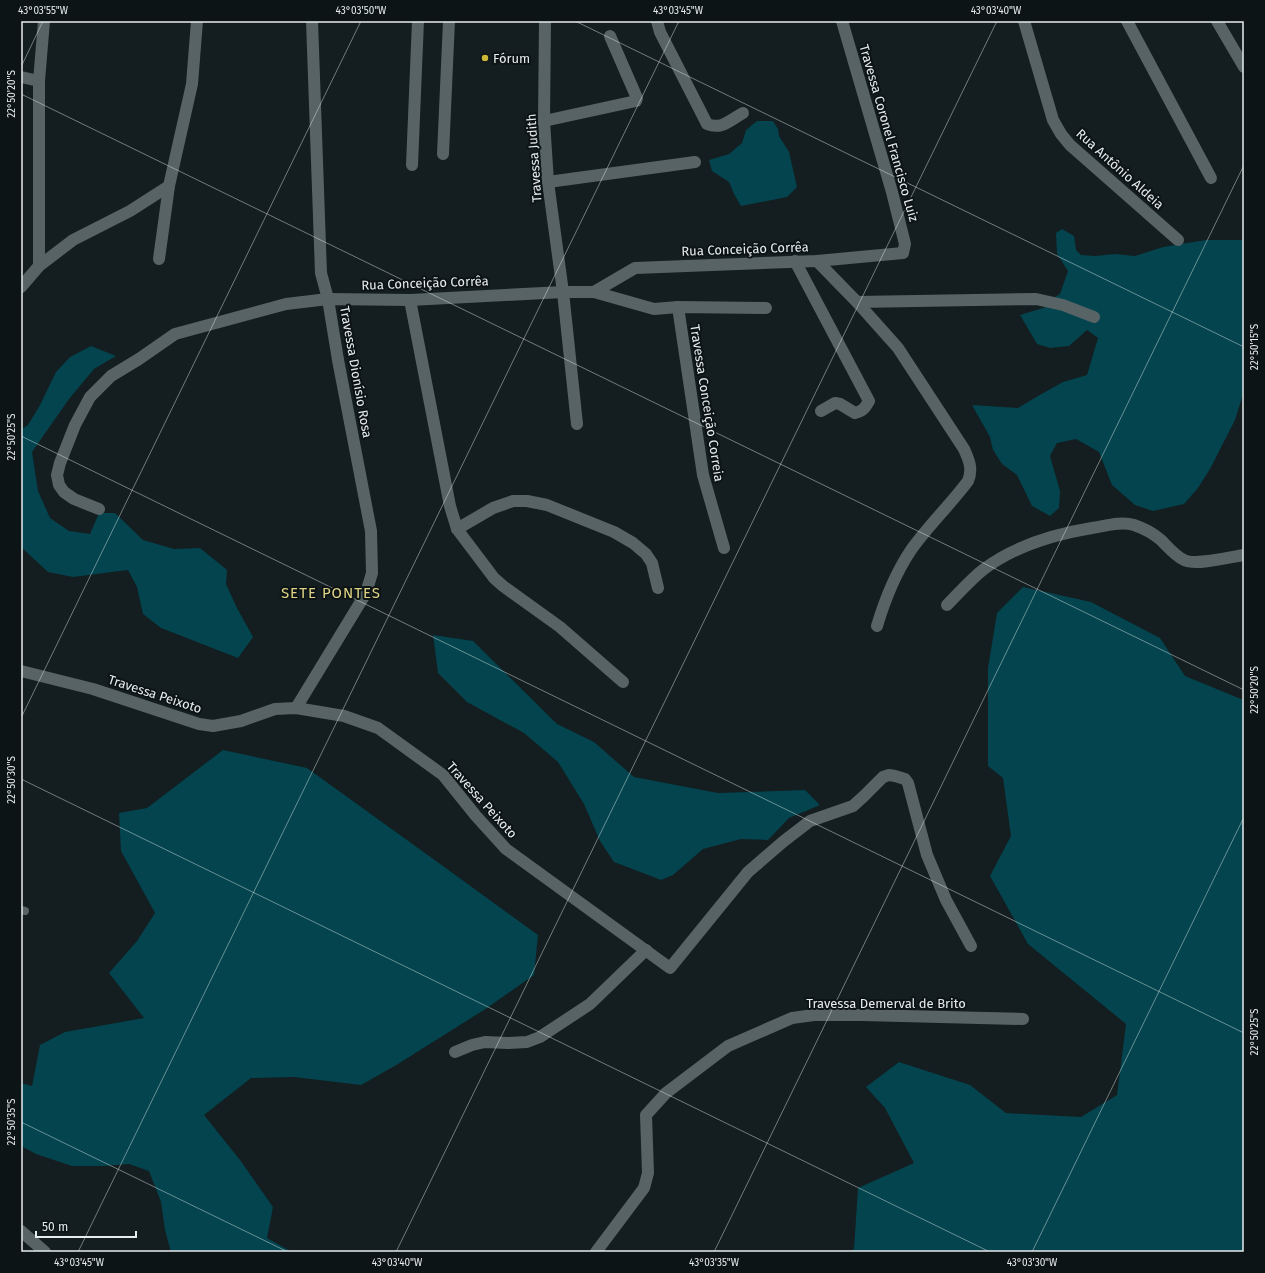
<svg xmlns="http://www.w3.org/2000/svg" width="1265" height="1273" font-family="'Fira Sans',sans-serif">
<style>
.green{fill:#03444e}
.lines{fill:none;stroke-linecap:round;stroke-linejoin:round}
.lane{stroke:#586365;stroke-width:8}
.street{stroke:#586365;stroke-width:12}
.secondary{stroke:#586365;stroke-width:12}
.ticks{fill:none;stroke:#e7edee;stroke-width:1;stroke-opacity:0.45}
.poi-dot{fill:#cdb938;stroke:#0c1416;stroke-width:1.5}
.labels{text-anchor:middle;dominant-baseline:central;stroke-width:4;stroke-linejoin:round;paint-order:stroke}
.poi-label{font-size:13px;fill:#e7edee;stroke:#0c1416;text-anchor:start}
.street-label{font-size:13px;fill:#e7edee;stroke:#0c1416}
.quarter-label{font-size:15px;letter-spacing:1px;fill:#dfd284;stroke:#0c1416}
.neatline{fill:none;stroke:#e7edee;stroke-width:1.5}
.ticks-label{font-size:10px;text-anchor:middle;fill:#e7edee}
</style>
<rect width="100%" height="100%" fill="#141d1f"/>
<!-- green -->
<g class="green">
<path d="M757,121H773L778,129L779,136L789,152L797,187L787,197L741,206L734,194L729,182L712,171L709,160L729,154L742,143L746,130Z"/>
<path d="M1062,229L1074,236L1076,250L1081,255L1095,256L1115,254L1135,256L1163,247L1206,240H1244V391L1235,420L1210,469L1198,488L1184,504L1153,511L1135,505L1112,485L1099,452L1076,439L1057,443L1050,456L1060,491L1059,508L1050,516L1032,506L1017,475L1002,464L993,450L990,437L972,405L1018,408L1038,396L1063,382L1087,375L1098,338L1087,330L1069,346L1050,348L1037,344L1020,315L1046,307L1053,298L1060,294L1068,271L1057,254L1056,233Z"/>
<path d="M91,346L116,356L94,369L69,399L32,452L38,491L50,518L69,531L90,534L99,513H115L143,540L174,549L200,548L227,570L226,584L237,608L253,637L238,658L161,628L143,614L137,587L128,570L73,577L48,572L21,547V430L28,425L40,405L56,372L70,357Z"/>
<path d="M1023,587L1091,602L1160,638L1185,676L1241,699H1244V1252H848L854,1249L858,1188L914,1163L885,1108L866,1087L899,1062L970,1085L1006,1113L1081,1117L1117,1095L1126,1024L1028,944L990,876L1011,836L1003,778L988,766V668L997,613Z"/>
<path d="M433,635L473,641L557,724L594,742L634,777L718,793L805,790L820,805L789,818L768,840L741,839L703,849L673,875L661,880L614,862L600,841L584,804L558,762L524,733L467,702L438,673Z"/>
<path d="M223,750L307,768L443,866L538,935L534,975L487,1008L398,1064L361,1085L294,1077L251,1078L204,1115L240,1160L273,1207L267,1238L292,1252H171L165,1230L161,1202L149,1171L129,1164L103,1166H72L36,1154L21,1146V1083L32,1086L40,1045L65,1032L144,1018L109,973L137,941L155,913L121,851L119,813L147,808Z"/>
</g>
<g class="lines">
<!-- lane -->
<path class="lane" d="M21,910L25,911"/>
<!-- street -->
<g class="street">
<path d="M545,21L544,121L548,182L563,292L577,424"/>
<path d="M657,21L660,32L707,124C722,130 730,120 743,113"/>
<path d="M1024,21L1053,120L1061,134L1070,145L1178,240"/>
<path d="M1127,21L1211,178"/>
<path d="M1217,21L1244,67"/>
<path d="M21,77L39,81"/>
<path d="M544,121L636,101L637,98L610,36"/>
<path d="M443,154L449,21"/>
<path d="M412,165L418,21"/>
<path d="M548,182L695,162"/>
<path d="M159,259L169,186"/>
<path d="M795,261L869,401C865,408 863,411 855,413L840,404L835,403L821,411"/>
<path d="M817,261L857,302L898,348L964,449C969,460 973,469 968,481C950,505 928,526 911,550C895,574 885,599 877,626"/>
<path d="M39,266V81L44,21"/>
<path d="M594,292L654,309L678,307L766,308"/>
<path d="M410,300L450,506L457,529L494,578L503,586L560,627L623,682"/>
<path d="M857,302L1036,299L1063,305L1094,317"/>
<path d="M678,307L703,475L724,548"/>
<path d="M99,509L74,499L64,492L59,485L57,475L60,463L75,425L90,397L111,376L139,359L175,334L286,304L328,299L410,300L563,292H594L635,268L817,261L903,253L905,244L892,192L842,21"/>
<path d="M457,529L493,508L513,501H527L547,505L614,532L633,543L646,554L652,563L658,588"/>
<path d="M947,605C959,593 971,579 984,569C1015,546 1055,534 1092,528C1105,526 1121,521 1134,525C1143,528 1154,534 1161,540C1168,547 1174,555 1184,560C1196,566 1230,557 1244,555"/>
<path d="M21,671L93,689L199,724L213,726L241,721L275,709L296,708L344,716L378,728L443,775L476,816L506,849L670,968L748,872L784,841L810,821L853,806L864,796L883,777L889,775L895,776L905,779L908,783L927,855L946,900L971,946"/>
<path d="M296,708L366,593L372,573L371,531L338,360L328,299L321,273L312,21"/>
<path d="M455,1052L472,1045L485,1042L508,1043L527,1042L540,1037L590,1004L646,950"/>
<path d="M596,1252L644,1188L648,1173L646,1115L666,1093L728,1046L792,1018L814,1015H862L1023,1019"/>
</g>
<!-- secondary -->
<g class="secondary">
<path d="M21,287L39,266L73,240L130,211L169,186L192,84L197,21"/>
<path d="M21,1231L45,1252"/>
</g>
</g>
<!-- ticks -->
<path class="ticks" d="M575,21L1244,347M21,67L43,21M21,94L1244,690M21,436L1244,1033M21,718L361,21M21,779L990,1252M21,1122L288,1252M78,1252L679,21M396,1252L997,21M714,1252L1244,165M1032,1252L1244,817"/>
<!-- markers -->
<circle class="poi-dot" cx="485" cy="58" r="4"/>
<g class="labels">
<!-- poi labels -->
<g class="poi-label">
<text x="493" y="58">Fórum</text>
</g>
<!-- street labels -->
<g class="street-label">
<text transform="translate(889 133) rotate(74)">Travessa Coronel Francisco Luiz</text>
<text transform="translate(534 158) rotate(-94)">Travessa Judith</text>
<text transform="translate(1120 169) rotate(42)">Rua Antônio Aldeia</text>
<text transform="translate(745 249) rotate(-2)">Rua Conceição Corrêa</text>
<text transform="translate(425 283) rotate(-2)">Rua Conceição Corrêa</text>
<text transform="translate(356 372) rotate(80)">Travessa Dionísio Rosa</text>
<text transform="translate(707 403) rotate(81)">Travessa Conceição Correia</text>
<text transform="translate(155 694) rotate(18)">Travessa Peixoto</text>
<text transform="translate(482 800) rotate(48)">Travessa Peixoto</text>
<text x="886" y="1003">Travessa Demerval de Brito</text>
</g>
<!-- quarter labels -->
<g class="quarter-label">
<text x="331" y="593">SETE PONTES</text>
</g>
</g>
<!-- border -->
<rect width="1265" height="1273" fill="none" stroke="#0c1416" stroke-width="44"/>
<!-- scale -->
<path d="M36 1231v6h100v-6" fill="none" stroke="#e7edee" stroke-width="2"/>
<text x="42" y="1231" font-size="12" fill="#e7edee" stroke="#0c1416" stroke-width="3" paint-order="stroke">50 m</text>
<rect x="22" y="22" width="1221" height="1229" class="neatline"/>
<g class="ticks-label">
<text x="43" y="14">43°03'55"W</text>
<text x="361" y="14">43°03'50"W</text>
<text x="678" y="14">43°03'45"W</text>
<text x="996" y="14">43°03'40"W</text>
<text transform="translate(11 94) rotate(-90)" y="4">22°50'20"S</text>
<text transform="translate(1254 347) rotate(-90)" y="4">22°50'15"S</text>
<text transform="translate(11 437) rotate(-90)" y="4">22°50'25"S</text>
<text transform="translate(1254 690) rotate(-90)" y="4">22°50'20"S</text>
<text transform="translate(11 780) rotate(-90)" y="4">22°50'30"S</text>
<text transform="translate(1254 1032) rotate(-90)" y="4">22°50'25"S</text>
<text transform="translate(11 1122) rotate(-90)" y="4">22°50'35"S</text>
<text x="79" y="1266">43°03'45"W</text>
<text x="397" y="1266">43°03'40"W</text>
<text x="714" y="1266">43°03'35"W</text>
<text x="1032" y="1266">43°03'30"W</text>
</g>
</svg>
